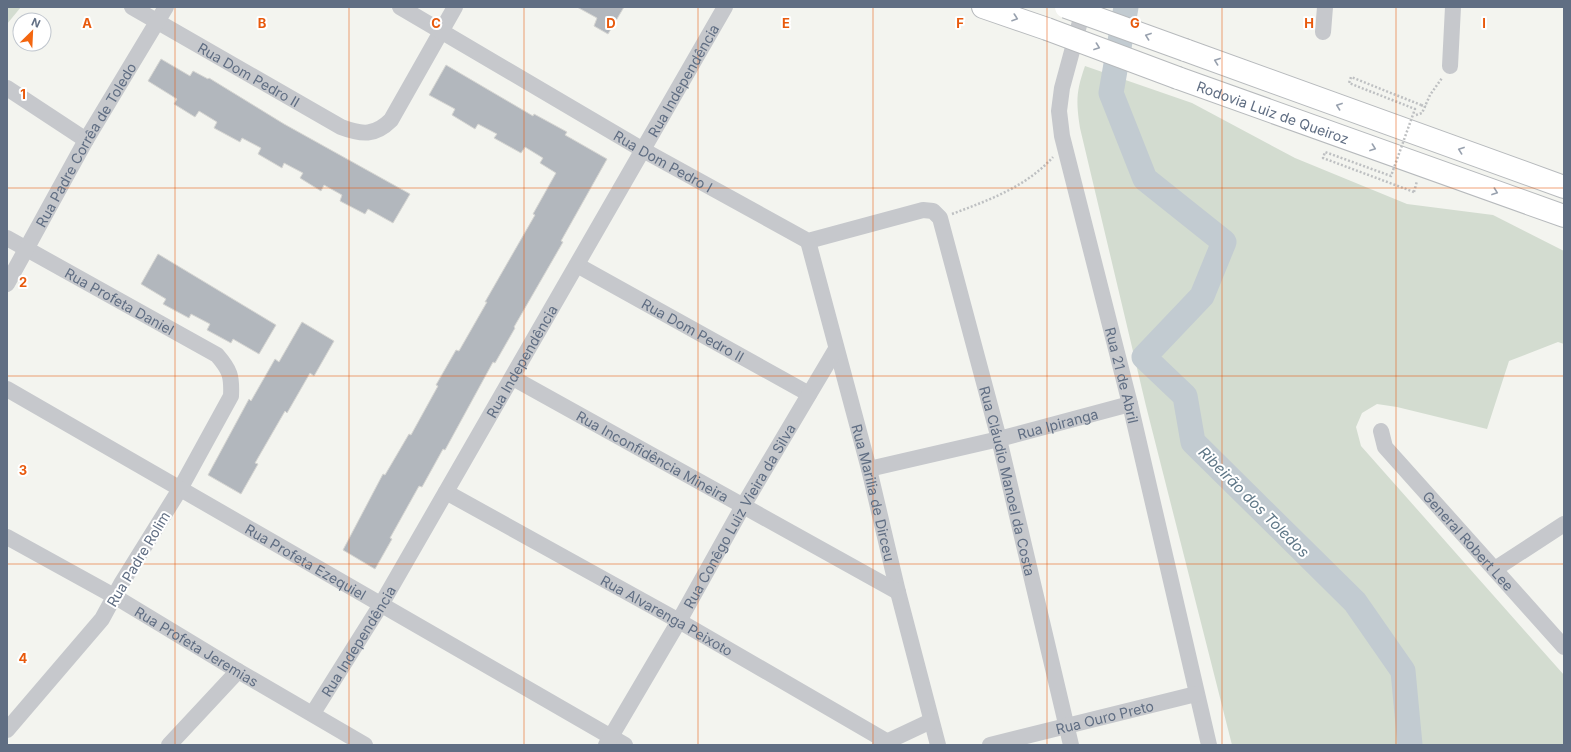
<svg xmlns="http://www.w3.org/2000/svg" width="1571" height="752" font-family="Inter,sans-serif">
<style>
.green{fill:#d3dcd0}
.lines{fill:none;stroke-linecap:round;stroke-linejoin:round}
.river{stroke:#c2cbd1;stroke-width:25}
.building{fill:#b2b7bd;stroke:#d5d5d2}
.highway-casing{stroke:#b7babd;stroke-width:24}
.path{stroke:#bec0c2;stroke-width:2.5;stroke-dasharray:2 2;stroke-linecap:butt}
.minor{stroke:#c6c8cc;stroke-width:16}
.highway{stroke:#fff;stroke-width:22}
.highway-bridge-casing{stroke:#b7babd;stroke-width:24;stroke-linecap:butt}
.path-bridge{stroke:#bec0c2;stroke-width:2.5;stroke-dasharray:2 2;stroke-linecap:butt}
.highway-bridge{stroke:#fff;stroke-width:22}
.oneway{stroke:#98a1ae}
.grid{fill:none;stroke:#e8590c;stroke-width:1;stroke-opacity:0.55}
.labels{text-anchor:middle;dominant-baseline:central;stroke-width:4;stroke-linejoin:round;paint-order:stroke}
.street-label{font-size:14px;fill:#606e83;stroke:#fff}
.water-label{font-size:15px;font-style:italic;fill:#607888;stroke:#fff}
.grid-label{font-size:13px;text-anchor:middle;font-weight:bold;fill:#e8590c;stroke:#fff;stroke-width:4;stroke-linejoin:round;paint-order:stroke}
</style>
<rect width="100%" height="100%" fill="#f3f4ef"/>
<!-- green -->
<g class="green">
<path d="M7,7H21L7,24Z"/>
<path d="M1085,66L1192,103L1295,158L1407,204L1493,215L1564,251V344L1558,342L1509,361L1487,429L1397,407L1377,404L1362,413L1356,427L1361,446L1564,675V745H1232L1146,406L1080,128C1076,101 1076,92 1085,66Z"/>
</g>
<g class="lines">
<!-- river -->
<path class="river" d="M1126,7L1111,93L1145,179L1224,242L1202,296L1144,357L1185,396L1193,442L1355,602L1403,671L1410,745"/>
</g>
<!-- building -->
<g class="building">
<path d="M577,7H624L608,34L594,26L597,18Z"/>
<path d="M161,59L190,76L193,71L208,79L209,78L284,124L410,194L393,223L368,209L365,214L340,201L342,195L324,185L321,191L300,178L303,173L284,163L282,168L258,154L261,148L242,138L240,142L214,128L217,122L199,111L195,117L174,104L177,99L148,81Z"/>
<path d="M446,65L533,116L534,114L567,132L565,135L607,159L561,241L563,242L514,327L515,328L495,363L493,362L445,450L443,449L422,487L419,486L390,538L392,539L375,569L343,550L383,474L385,475L409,434L411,435L438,386L436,385L456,350L459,351L487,302H485L535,215L533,214L556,173L540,163L543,158L525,147L521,153L494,138L497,134L478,124L475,129L452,115L455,109L429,95Z"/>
<path d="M158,254L276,325L259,354L233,339L231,343L207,330L210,324L191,314L189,318L163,304L166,299L141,284Z"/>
<path d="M302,322L334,341L314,376L310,373L287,413L285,411L255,463L258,464L241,494L208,475L249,399L251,401L275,359L279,362Z"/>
</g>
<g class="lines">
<!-- highway casing -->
<g class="highway-casing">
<g id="highway">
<path d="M983,7L1047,29"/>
<path d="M1185,50L1564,187"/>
<path id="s17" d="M1178,78L1564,216"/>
</g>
</g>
<!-- path -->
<g class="path">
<path d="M1421,105L1426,107"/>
<path d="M1416,115L1422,113L1430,95L1442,78"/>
<path d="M1414,192L1417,181"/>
<path d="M952,214C989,200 1026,187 1053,157"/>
</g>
<!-- minor -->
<g class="minor">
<path id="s1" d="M132,7L341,127C362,135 375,136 391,120L455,7"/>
<path id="s2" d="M400,7L643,150L808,241L923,210L933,211L940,218L999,439L1071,745"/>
<path id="s3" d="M1084,7L1062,88L1059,111L1062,136L1130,404L1209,745"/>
<path d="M1323,32L1325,7"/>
<path d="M1450,66L1453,7"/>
<path d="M7,88L86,140"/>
<path id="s4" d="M7,238L217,355C230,370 232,376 231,396L180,489L121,584L102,619L7,730"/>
<path id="s5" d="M808,241L869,469L898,592L938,745"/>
<path id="s6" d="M577,265L809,394"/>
<path id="s7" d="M7,284L86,140L166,7"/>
<path id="s8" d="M513,378L898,592"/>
<path id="s9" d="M7,389L625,745"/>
<path id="s10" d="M1381,431L1385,447L1564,647"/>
<path id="s11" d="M869,469L999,439L1130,404"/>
<path id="s12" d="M446,492L679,621L886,741"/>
<path id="s13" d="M7,537L114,596L238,671L365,745"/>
<path d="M1495,569L1564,524"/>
<path id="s14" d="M313,713L382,603L725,7"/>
<path d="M169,745L238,671"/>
<path id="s15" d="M606,745L679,621L743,506L836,349"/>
<path d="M880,745L931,721"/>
<path id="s16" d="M990,745L1196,694"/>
</g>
<!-- highway -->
<use href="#highway" class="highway"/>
<!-- highway-bridge casing -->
<g class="highway-bridge-casing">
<g id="highway-bridge">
<path d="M1066,7L1185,50"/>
<path d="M1047,29L1178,78"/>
</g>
</g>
<!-- path-bridge -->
<path class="path-bridge" d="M1414,192L1323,158L1325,152L1391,176L1415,109L1349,83L1351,77L1421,105"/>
<!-- highway-bridge -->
<use href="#highway-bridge" class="highway-bridge"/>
</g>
<!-- one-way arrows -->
<defs><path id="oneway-chevron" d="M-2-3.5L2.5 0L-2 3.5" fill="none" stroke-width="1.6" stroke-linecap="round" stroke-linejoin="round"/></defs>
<g class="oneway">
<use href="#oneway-chevron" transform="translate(1015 18) rotate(19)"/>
<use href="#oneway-chevron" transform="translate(1148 36) rotate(-160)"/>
<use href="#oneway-chevron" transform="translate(1097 47) rotate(20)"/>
<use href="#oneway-chevron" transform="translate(1217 61) rotate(-160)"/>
<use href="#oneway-chevron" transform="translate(1339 106) rotate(-160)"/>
<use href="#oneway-chevron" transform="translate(1373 148) rotate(20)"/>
<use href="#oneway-chevron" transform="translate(1461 150) rotate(-160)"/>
<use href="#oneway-chevron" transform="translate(1495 192) rotate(20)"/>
</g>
<!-- grid -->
<path class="grid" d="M175,7V745M349,7V745M524,7V745M698,7V745M873,7V745M1047,7V745M1222,7V745M1396,7V745M7,188H1564M7,376H1564M7,564H1564"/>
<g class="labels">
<!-- street labels -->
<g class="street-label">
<text stroke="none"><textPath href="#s1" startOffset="135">Rua Dom Pedro II</textPath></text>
<text stroke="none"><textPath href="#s14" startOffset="733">Rua Independência</textPath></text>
<text stroke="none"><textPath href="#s17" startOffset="101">Rodovia Luiz de Queiroz</textPath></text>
<text stroke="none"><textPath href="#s7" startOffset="160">Rua Padre Corrêa de Toledo</textPath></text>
<text stroke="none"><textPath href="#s2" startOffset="305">Rua Dom Pedro I</textPath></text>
<text stroke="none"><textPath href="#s4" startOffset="129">Rua Profeta Daniel</textPath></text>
<text stroke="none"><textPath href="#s6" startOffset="133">Rua Dom Pedro II</textPath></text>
<text stroke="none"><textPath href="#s14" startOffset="409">Rua Independência</textPath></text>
<text stroke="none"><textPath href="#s3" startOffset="379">Rua 21 de Abril</textPath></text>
<text stroke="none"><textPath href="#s11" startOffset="194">Rua Ipiranga</textPath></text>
<text stroke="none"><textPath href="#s8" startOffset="160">Rua Inconfidência Mineira</textPath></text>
<text stroke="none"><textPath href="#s2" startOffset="881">Rua Cláudio Manoel da Costa</textPath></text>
<text stroke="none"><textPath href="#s5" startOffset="260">Rua Marilia de Dirceu</textPath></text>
<text stroke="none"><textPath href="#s15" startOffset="265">Rua Conêgo Luiz Vieira da Silva</textPath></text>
<text stroke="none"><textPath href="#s10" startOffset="142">General Robert Lee</textPath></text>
<text transform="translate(138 559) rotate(-59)">Rua Padre Rolim</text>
<text stroke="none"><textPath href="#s9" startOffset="345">Rua Profeta Ezequiel</textPath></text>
<text stroke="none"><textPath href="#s12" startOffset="253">Rua Alvarenga Peixoto</textPath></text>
<text stroke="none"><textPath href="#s14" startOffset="85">Rua Independência</textPath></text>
<text stroke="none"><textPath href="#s13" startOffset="219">Rua Profeta Jeremias</textPath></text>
<text stroke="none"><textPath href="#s16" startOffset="118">Rua Ouro Preto</textPath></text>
</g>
<!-- water labels -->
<g class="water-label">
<text transform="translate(1254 502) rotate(45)">Ribeirão dos Toledos</text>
</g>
</g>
<g class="grid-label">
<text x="87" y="28">A</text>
<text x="262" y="28">B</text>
<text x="436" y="28">C</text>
<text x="611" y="28">D</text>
<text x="786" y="28">E</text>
<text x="960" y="28">F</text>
<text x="1135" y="28">G</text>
<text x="1309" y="28">H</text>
<text x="1484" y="28">I</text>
<text x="23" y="99">1</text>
<text x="23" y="287">2</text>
<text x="23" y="475">3</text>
<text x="23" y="663">4</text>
</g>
<!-- border -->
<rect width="1571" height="752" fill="none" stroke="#606e83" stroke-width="16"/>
<!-- north arrow -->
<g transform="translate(32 32) rotate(24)"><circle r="19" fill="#ffffff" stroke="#bfc5cd"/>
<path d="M0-3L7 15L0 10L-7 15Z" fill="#f36610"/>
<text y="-6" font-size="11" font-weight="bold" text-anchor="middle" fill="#606e83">N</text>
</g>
</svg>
